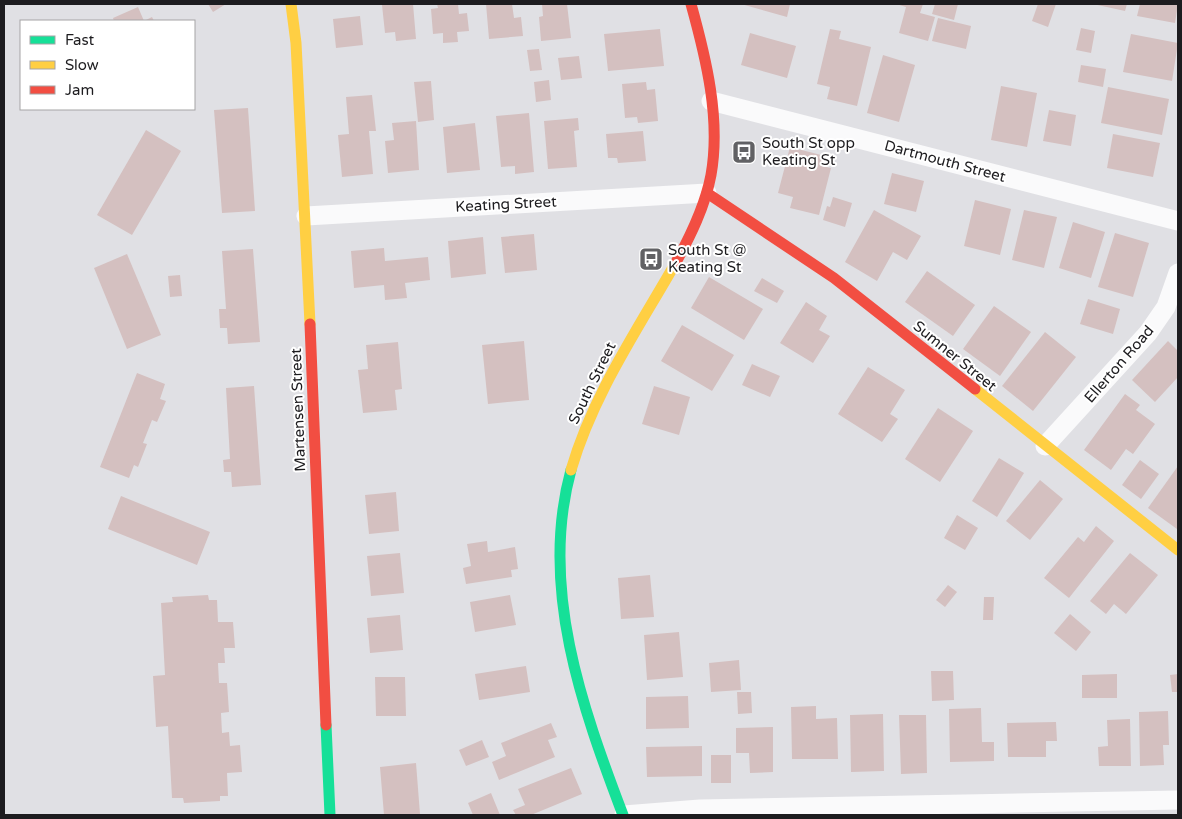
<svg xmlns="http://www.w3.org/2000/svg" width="1182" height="819" font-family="'Varela Round',sans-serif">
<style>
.building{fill:#d4c0c0}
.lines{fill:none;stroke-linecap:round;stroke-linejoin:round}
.street{stroke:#fafafb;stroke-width:19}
.fast{stroke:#16e098;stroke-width:11}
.slow{stroke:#ffcf43;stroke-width:11}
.jam{stroke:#f24e42;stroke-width:11}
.labels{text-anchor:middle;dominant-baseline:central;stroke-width:4;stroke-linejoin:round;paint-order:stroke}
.poi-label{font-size:15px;fill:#1d1c1f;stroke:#fff;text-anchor:start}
.street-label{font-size:15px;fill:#1d1c1f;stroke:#fff}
</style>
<rect width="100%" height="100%" fill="#e0e0e4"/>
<!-- building -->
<g class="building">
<path d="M208,4H226L213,12Z"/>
<path d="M413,4L416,39L396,41L395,32L385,33L382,5Z"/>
<path d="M437,4H458L459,14L467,13L469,31L457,32L458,42L443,43V33L433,34L431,9L438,8Z"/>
<path d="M486,4H512L514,18L521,17L523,36L489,39Z"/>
<path d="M542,4H567L571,38L541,41L539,17L543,16Z"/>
<path d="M741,4H790L787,17Z"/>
<path d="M896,4H923L920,13L935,17L928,41L899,33L906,7Z"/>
<path d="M935,4H958L954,20L932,14Z"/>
<path d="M1038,4H1056L1048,27L1032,21Z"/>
<path d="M1093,4H1127L1125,11Z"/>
<path d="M1140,4H1178L1175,23L1137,16Z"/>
<path d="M138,7L144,21L152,17L154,21H114L113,18Z"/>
<path d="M360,16L363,45L336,48L333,19Z"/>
<path d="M938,18L971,26L966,49L932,41Z"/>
<path d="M1081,28L1095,31L1091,53L1076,50Z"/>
<path d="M660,29L664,66L608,71L604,34Z"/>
<path d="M830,29L841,31L839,39L871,47L857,106L827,99L830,87L817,84Z"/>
<path d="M750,33L796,46L787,78L741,65Z"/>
<path d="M1131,34L1178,43L1172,81L1123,72Z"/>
<path d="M539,49L542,70L530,71L527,50Z"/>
<path d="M883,55L915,65L899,122L867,113Z"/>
<path d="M579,56L582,78L561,80L558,58Z"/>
<path d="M1081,65L1106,69L1103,87L1078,82Z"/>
<path d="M549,80L551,100L536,102L534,82Z"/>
<path d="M431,81L434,120L418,122L414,82Z"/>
<path d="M646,82L647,90L655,89L658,121L638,123L637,117L625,118L622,84Z"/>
<path d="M1001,86L1037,93L1027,147L991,140Z"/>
<path d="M1108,87L1169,99L1162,135L1101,123Z"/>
<path d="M372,95L376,131H369L373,174L342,177L338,135L349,134L346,97Z"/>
<path d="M248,108L255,211L222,213L214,110Z"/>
<path d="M1049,110L1076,115L1071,146L1043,141Z"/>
<path d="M529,113L534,172L515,174V166L501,167L496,116Z"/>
<path d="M578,118L579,130L574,131L577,167L548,169L544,121Z"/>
<path d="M416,121L419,170L388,173L385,141L394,140L392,123Z"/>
<path d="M475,123L480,170L447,173L443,127Z"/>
<path d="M146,130L181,151L132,235L97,215Z"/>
<path d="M643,131L646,161L618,163L617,158H608L606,134Z"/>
<path d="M1113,134L1160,143L1153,177L1107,168Z"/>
<path d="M790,147L825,156L822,166L831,168L819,215L790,208L793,197L778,193Z"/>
<path d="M892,173L924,181L916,212L884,204Z"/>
<path d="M833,197L852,203L845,227L823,220L827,206L830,207Z"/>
<path d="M975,200L1011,209L1000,255L964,246Z"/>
<path d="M874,210L921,236L907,260L893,252L877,281L845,262Z"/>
<path d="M1024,210L1057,217L1044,268L1012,260Z"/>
<path d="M1073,222L1105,232L1091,278L1059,268Z"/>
<path d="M1115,233L1149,243L1133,297L1098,287Z"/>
<path d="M534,234L537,270L505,273L501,237Z"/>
<path d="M483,237L486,274L451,278L448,241Z"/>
<path d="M384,248L385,261L428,257L430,280L405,283L407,298L385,300L384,285L354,288L351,251Z"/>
<path d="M253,249L260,342L228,344L227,328H220L219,309H226L222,251Z"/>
<path d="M127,254L161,335L127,349L94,268Z"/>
<path d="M927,271L975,305L953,336L905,302Z"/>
<path d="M180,275L182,296L170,297L168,276Z"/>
<path d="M709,277L763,309L744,340L691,308Z"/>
<path d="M762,278L784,291L777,303L754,291Z"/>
<path d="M1088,299L1120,309L1113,334L1080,324Z"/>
<path d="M806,302L827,316L819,330L830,336L813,363L780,343Z"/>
<path d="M994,306L1031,332L1000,376L963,349Z"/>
<path d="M682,325L734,355L712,391L661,361Z"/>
<path d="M1045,332L1076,357L1033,411L1002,386Z"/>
<path d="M524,341L529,400L488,404L482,345Z"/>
<path d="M1168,341L1178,351V377L1155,402L1132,380Z"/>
<path d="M398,342L402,389L395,390L397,410L363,413L358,370L368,369L366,345Z"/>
<path d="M752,364L780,376L770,397L742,385Z"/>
<path d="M868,367L905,390L890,414L898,419L882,442L838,414Z"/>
<path d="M137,373L165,384L160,399L166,401L157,422L152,420L143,443L147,444L138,467L134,465L129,478L100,467Z"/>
<path d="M254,386L261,485L232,487L231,472H224L223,460L230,459L226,388Z"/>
<path d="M654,386L690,397L679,435L642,424Z"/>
<path d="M1125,394L1140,405L1136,410L1155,424L1133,454L1126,449L1111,470L1084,450Z"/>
<path d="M938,408L973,431L940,482L905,459Z"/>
<path d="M999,458L1024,473L997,517L972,501Z"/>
<path d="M1140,460L1159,474L1141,499L1122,485Z"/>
<path d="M1178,466V527L1177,529L1148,508Z"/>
<path d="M1040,480L1063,499L1030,540L1006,521Z"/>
<path d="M396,492L399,531L369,534L365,495Z"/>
<path d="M121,496L210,532L197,565L108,529Z"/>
<path d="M957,515L978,528L965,550L944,538Z"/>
<path d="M1096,526L1114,541L1069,598L1044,578L1078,537L1084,542Z"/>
<path d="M487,541L488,552L515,547L518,569L511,570L512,577L466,584L463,568L471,566L467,544Z"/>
<path d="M400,553L404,593L371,596L367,556Z"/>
<path d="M1130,553L1158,575L1126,614L1114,604L1106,614L1090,601Z"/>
<path d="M650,575L654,617L621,619L618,578Z"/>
<path d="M948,585L957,592L945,607L936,600Z"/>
<path d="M208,595L209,600H217L218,622H233L235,648H224L225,663H218L219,683H227L229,712L221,713L222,733L229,732L230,746L240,745L242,772L227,773L228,796H220V801L184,803L183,798H172L168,726L156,727L153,676L165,675L161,603L173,602L172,597Z"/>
<path d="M510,595L516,625L475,632L470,602Z"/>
<path d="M984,597H994L993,620H983Z"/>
<path d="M1070,614L1091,632L1076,651L1054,633Z"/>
<path d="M400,615L403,650L370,653L367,618Z"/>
<path d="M679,632L683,677L647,680L644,635Z"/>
<path d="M739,660L741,690L711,692L709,663Z"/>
<path d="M526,666L530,692L479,700L475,674Z"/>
<path d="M931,671H953L954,700L932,701Z"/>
<path d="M1117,674V698H1082V675Z"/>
<path d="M1178,674V692H1172L1170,675Z"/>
<path d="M375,677H405L406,716H376Z"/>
<path d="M737,692H751L752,713L738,714Z"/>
<path d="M688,696L689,728L646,729V697Z"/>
<path d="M816,706V719L837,718L838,759H792L791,707Z"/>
<path d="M981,708L982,742H994V761L950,762L949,709Z"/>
<path d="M1168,711L1169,745H1163L1164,765L1140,766L1139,712Z"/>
<path d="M883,714L884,771L851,772L850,715Z"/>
<path d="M899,715H926L927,773L901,774Z"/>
<path d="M1130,719L1131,766H1099L1098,747L1108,746L1107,720Z"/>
<path d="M1056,722L1057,741H1046V757H1008L1007,723Z"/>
<path d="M551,723L557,737L548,740L555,757L499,780L492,762L506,756L501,743Z"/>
<path d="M773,727V772L750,773L749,753H736V728Z"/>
<path d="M482,740L489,757L466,766L459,750Z"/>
<path d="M702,746V776L647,777L646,747Z"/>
<rect x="711" y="755" width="20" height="28"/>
<path d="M416,763L420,814L384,815L380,767Z"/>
<path d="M571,768L582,794L531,815H516L513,810L525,805L518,789Z"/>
<path d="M491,793L500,815H473L468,803Z"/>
</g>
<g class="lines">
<!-- street -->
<g class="street">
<path d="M711,101L1178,221"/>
<path d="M306,216L707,193"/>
<path d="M1045,446L1148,333L1166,307L1178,273"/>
<path d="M624,815L700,809L1178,800"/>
</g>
<!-- fast -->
<g class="fast">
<path d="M571,470C539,587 582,707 623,815"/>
<path d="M326,725L330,815"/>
</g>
<!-- slow -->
<g class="slow">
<path d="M291,4L296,43L310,324"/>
<path d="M975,389L1178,550"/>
<path d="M571,470C593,395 636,332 675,264"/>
</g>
<!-- jam -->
<g class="jam">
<path d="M707,193L834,278L975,389"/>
<path d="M675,264C690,237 705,207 711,175C721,119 706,58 691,4"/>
<path d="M310,324L326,725"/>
</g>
</g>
<!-- icons -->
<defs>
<g id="bus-square" transform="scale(1.25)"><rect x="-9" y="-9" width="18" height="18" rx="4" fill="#616164" stroke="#fff"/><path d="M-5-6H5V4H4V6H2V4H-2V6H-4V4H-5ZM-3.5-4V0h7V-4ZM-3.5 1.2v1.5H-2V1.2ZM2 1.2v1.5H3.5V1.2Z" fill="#fff"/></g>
</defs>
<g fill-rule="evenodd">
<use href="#bus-square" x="744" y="152"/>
<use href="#bus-square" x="651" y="259"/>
</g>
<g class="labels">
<!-- poi labels -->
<g class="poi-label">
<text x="762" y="143">South St opp<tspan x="762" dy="17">Keating St</tspan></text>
<text x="668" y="250">South St @<tspan x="668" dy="17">Keating St</tspan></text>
</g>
<!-- street labels -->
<g class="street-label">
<text transform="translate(945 161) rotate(15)">Dartmouth Street</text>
<text transform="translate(506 204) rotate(-3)">Keating Street</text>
<text transform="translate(955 356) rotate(39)">Sumner Street</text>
<text transform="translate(1119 364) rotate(-49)">Ellerton Road</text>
<text transform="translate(592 383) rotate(-64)">South Street</text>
<text transform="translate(298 410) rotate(-92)">Martensen Street</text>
</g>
</g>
<!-- border -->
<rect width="1182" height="819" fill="none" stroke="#1d1c1f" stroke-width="10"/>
<!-- legend -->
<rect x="20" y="20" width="175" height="90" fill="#ffffff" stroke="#a5a4a5"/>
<rect x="30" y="36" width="25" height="8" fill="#16e098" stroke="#a5a4a5"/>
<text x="65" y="45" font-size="15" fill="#1d1c1f">Fast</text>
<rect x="30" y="61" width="25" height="8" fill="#ffcf43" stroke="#a5a4a5"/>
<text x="65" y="70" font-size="15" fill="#1d1c1f">Slow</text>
<rect x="30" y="86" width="25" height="8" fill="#f24e42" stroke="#a5a4a5"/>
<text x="65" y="95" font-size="15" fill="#1d1c1f">Jam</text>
</svg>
